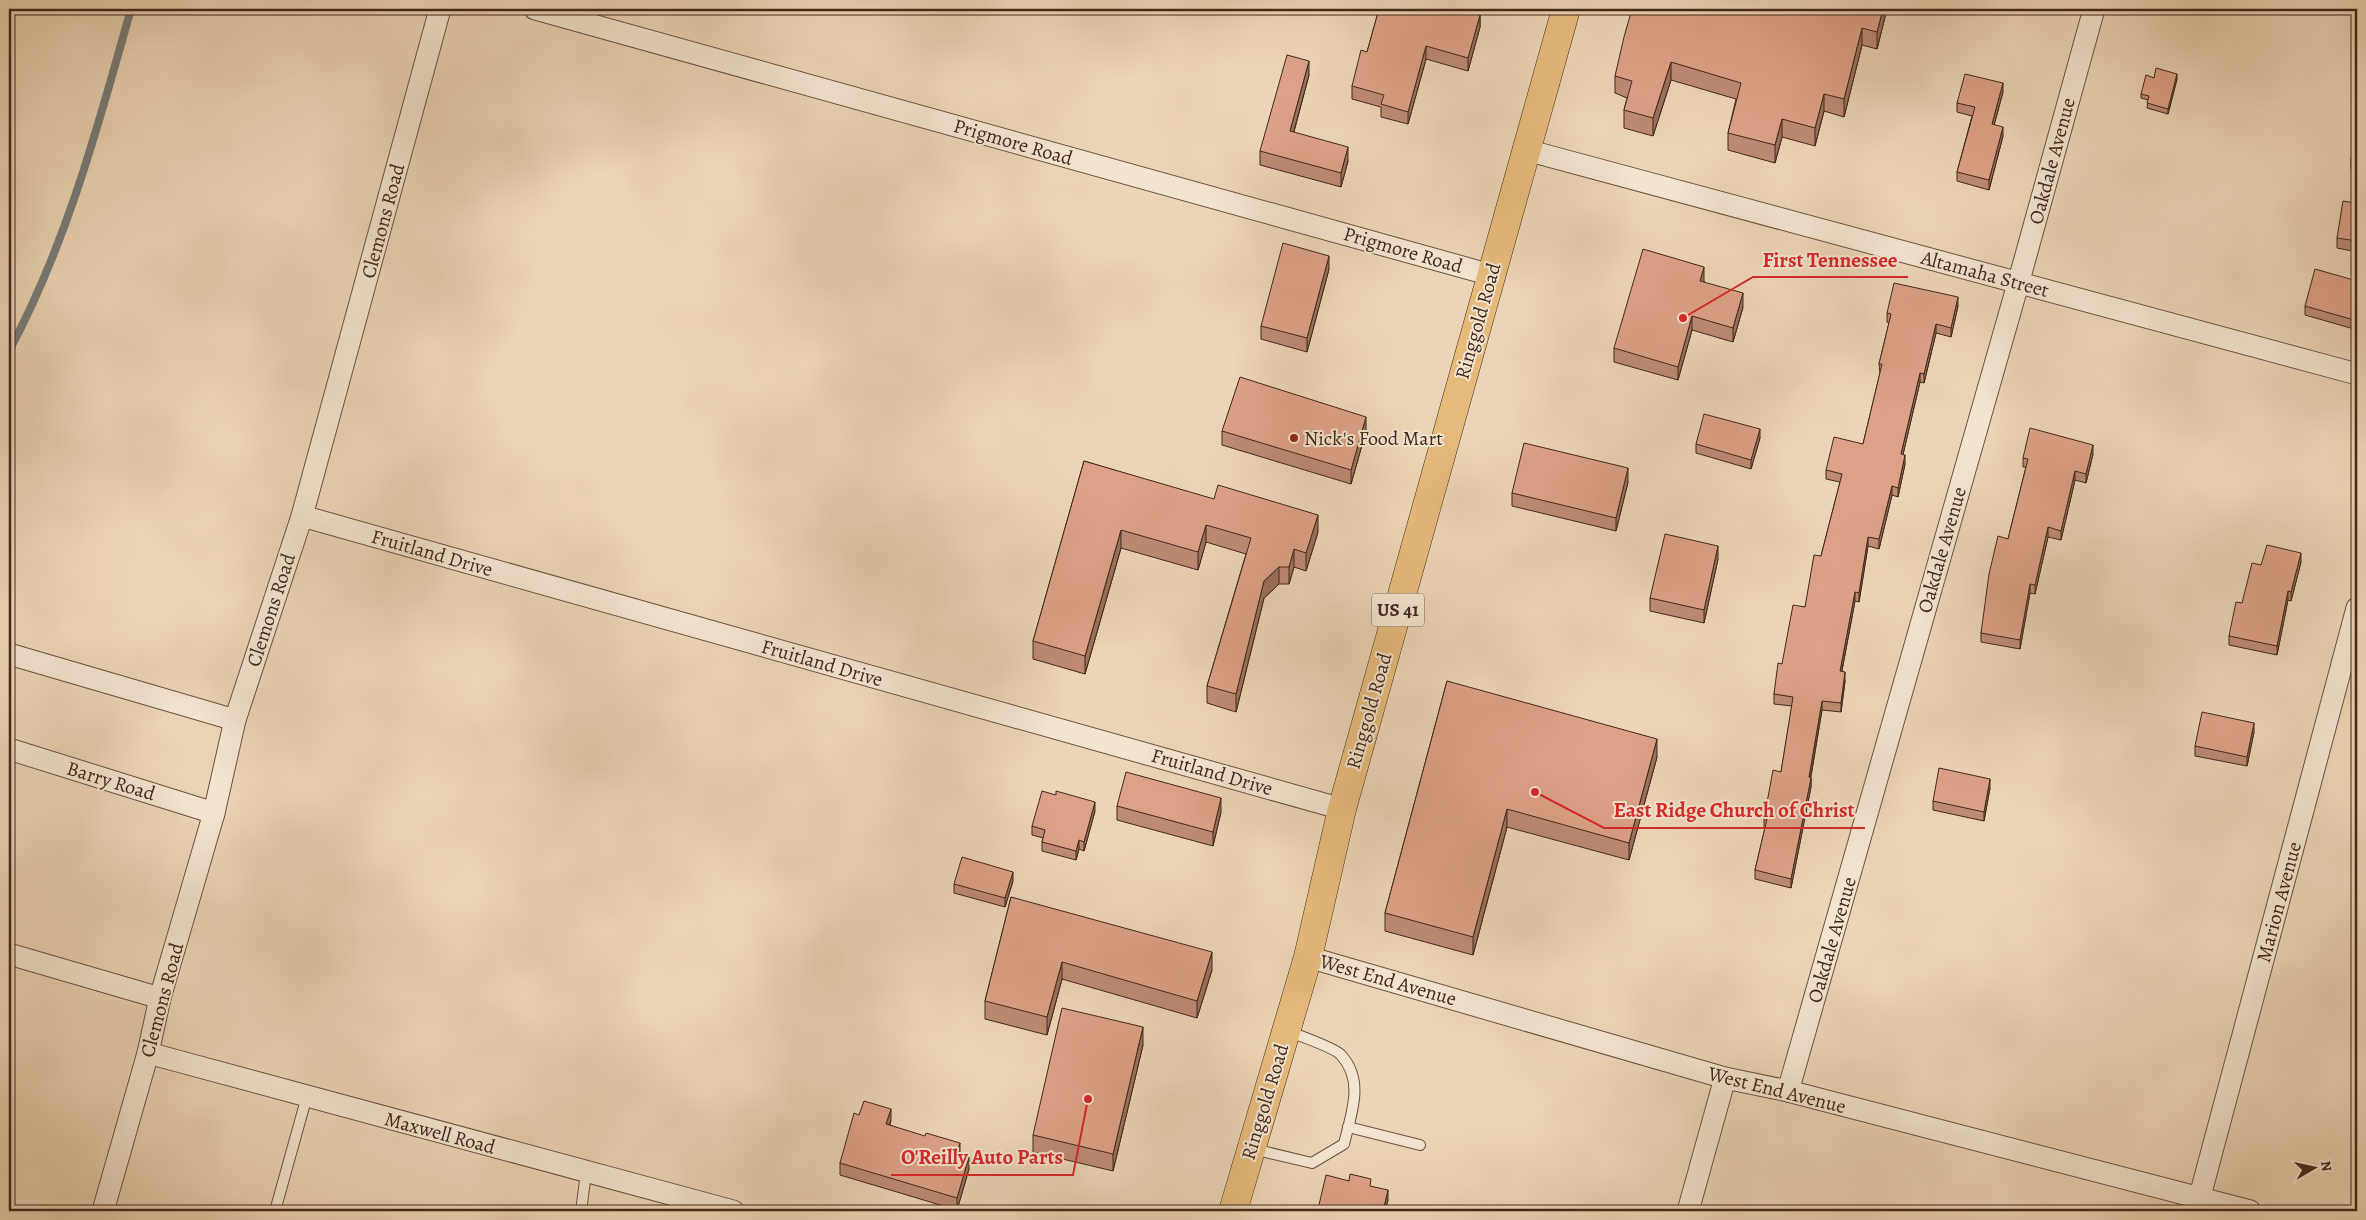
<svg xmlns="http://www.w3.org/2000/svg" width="2366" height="1220" font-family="Alegreya,serif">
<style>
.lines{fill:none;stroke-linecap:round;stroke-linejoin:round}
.stream{stroke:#787d7a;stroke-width:8}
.lane-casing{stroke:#6b5342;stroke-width:12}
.street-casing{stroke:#6b5342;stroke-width:23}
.primary-casing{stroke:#40281b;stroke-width:29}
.lane{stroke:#f3e4d0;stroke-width:10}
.street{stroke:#f3e4d0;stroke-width:21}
.primary{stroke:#e6ba7b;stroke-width:28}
.wall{fill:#be8a74;stroke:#40281b}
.shaded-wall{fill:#9b715e;stroke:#40281b}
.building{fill:#dda187;stroke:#40281b}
.poi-dot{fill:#8f2418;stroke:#f3e4d0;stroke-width:2}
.labels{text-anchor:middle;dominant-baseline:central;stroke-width:4;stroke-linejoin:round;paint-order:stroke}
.shield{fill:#f3e4d0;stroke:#766051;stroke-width:1}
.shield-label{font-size:19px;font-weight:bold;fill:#40281b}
.street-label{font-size:20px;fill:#40281b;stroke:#f3e4d0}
.poi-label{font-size:20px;fill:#40281b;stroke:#f3e4d0;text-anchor:start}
.leader{fill:none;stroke:#d62828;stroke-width:2}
.callout-dot{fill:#d62828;stroke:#f3e4d0;stroke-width:2}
.callout-label{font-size:21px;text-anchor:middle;font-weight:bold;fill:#d62828;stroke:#f3e4d0;stroke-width:4;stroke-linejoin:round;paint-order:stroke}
</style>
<rect width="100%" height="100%" fill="#ecd5b6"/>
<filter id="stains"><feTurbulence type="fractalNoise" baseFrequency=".004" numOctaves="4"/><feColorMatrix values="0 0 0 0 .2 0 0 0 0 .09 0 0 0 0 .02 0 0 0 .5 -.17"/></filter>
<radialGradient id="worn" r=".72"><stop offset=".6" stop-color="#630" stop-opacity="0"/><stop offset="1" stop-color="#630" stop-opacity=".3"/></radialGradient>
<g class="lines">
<!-- stream -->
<path class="stream" d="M9,351C67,243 98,126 131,9"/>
<!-- lane casing -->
<g class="lane-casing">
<g id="lane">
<path d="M1348,1127L1420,1145"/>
<path d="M1253,1149L1312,1163L1344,1144C1351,1114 1365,1081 1341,1055C1335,1048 1298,1035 1287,1031"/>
<path d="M275,1211L307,1096"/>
<path d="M581,1211L586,1173"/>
</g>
</g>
<!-- street casing -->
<g class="street-casing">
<g id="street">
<path d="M535,9L1491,275"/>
<path d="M1526,150L2357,374"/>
<path d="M302,516L1342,809"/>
<path d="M9,654L235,720"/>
<path d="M9,749L214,813"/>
<path d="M9,954L160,998"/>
<path d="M1308,957L1725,1078L1788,1091L2250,1211"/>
<path d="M148,1053L733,1211"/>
<path d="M1788,1091L2018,284L2094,9"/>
<path d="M2200,1196L2357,608"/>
<path d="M103,1211L148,1053L160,998L214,813L235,720L302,516L440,9"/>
<path d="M1688,1211L1725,1078"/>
</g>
</g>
<!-- primary casing -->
<g class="primary-casing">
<path id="primary" d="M1233,1211L1308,957L1342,809L1566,9"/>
</g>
<!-- lane -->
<use href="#lane" class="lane"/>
<!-- street -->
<use href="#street" class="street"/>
<!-- primary -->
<use href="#primary" class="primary"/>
</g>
<!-- wall -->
<g class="wall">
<path d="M1379,9H1482L1480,15V27L1468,71L1426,59L1408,124L1381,117V107L1352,99V86L1367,52Z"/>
<path d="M1887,9L1877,49L1862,45L1844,117L1824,111L1815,146L1782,137L1775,163L1728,150V133L1736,99L1671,80L1653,136L1624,128V110L1627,98L1615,93V76L1823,13Z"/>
<path d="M1309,75L1294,132L1348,161L1341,187L1260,165V151Z"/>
<path d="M2154,78L2177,79L2168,114L2147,108L2148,100L2141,98V94Z"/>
<path d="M2003,92L1994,125L2003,136L1989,190L1957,181V172L1972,116L1957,112V103Z"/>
<path d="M2357,136V171L2351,169V159Z"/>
<path d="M2357,192V252L2337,248V238L2355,203Z"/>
<path d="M1329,269L1307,352L1261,339V326Z"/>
<path d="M1704,281V282L1743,307L1733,342L1692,330L1678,380L1614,362V348Z"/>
<path d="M2357,281V316L2354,329L2305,315V306Z"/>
<path d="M1958,306L1951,337L1936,333L1924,383L1920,382L1903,454L1905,464L1898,497L1892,495L1879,549L1868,546L1859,602L1855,601L1842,671L1845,681L1841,712L1822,710L1811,777V787L1791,888L1755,879V870L1765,828H1764V819L1781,772L1792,706L1774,704V694L1782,664L1805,607L1821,556L1840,482L1826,479V470L1863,444L1880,373L1879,364L1889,323L1887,322V313Z"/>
<path d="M1222,431H1366L1351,484L1222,445Z"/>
<path d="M1760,438L1751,469L1696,453V444Z"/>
<path d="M2093,454L2086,483L2075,480L2061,540L2048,537L2035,594L2030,593L2020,649L1981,642V633L2008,539L2026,467H2023V458Z"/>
<path d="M1084,461L1318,532L1306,571L1294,567L1289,584H1279L1264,598L1236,712L1207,703V686L1246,554L1206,542L1198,570L1121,548L1085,674L1033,659V641Z"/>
<path d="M1628,482L1616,531L1512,506V493Z"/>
<path d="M1718,559L1704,623L1650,611V598Z"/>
<path d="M2301,562L2291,601L2288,600L2277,655L2229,645V636L2242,603Z"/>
<path d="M1447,681L1657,757L1629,860L1507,827L1473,955L1385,931V913Z"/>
<path d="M2254,732L2247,766L2195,756V746Z"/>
<path d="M1990,788L1984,821L1933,810V801Z"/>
<path d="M1117,806L1221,812L1213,846L1117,820Z"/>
<path d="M1095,811L1084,851L1079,849L1076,860L1042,851V842L1043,838L1032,835V826Z"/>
<path d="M1013,881L1005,907L954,893V884Z"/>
<path d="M1011,897L1212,970L1197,1018L1062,979L1047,1035L985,1019V1001Z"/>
<path d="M1143,1045L1113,1171L1033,1152V1135Z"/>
<path d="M859,1115L891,1120L890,1125L960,1155L969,1169L957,1210L840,1175V1163Z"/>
<path d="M1371,1187L1388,1200L1385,1211H1318V1209Z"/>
</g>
<!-- shaded-wall -->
<g class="shaded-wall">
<path d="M1478,9H1482L1477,26V14Z"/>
<path d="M1883,9H1887L1877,49V32Z"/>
<path d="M1480,15V27L1468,71V58Z"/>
<path d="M1862,28V45L1844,117V99Z"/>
<path d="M1426,46V59L1408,124V112Z"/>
<path d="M1309,61V75L1290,145V131Z"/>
<path d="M1671,62V80L1653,136V118Z"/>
<path d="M2177,74V79L2168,114V109Z"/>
<path d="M2003,83V92L1992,133V124Z"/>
<path d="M1824,94V111L1815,146V128Z"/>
<path d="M1782,119V137L1775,163V145Z"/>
<path d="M2003,127V136L1989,190V180Z"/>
<path d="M1348,147V161L1341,187V173Z"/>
<path d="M1329,256V269L1307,352V338Z"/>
<path d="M1704,267V281L1700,294V281Z"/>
<path d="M1743,293V307L1733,342V328Z"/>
<path d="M1958,297V306L1951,337V328Z"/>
<path d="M2357,307V316L2354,329V320Z"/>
<path d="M1692,316V330L1678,380V367Z"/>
<path d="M1936,324V333L1924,383V374Z"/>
<path d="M1920,373V382L1901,463V454Z"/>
<path d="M1366,417V431L1351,484V470Z"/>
<path d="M1760,429V438L1751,469V460Z"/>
<path d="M2093,445V454L2086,483V474Z"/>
<path d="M1905,455V464L1898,497V488Z"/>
<path d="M1628,468V482L1616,531V518Z"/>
<path d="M2075,471V480L2061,540V531Z"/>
<path d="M1892,486V495L1879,549V539Z"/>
<path d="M1318,515V532L1306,571V553Z"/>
<path d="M1206,525V542L1198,570V552Z"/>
<path d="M2048,527V537L2035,594V585Z"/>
<path d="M1121,530V548L1085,674V656Z"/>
<path d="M1868,537V546L1859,602V593Z"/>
<path d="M1718,546V559L1704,623V610Z"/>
<path d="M1294,549V567L1289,584V567Z"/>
<path d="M2301,553V562L2291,601V592Z"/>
<path d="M1279,567V584L1264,598L1236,712V694L1264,581Z"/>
<path d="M2030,584V593L2020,649V640Z"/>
<path d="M2288,591V600L2277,655V646Z"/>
<path d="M1855,592V601L1840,680V671Z"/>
<path d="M1845,672V681L1841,712V703Z"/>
<path d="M1822,701V710L1809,786V777Z"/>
<path d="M2254,723V732L2247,766V757Z"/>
<path d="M1657,739V757L1629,860V843Z"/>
<path d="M1811,778V787L1791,888V879Z"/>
<path d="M1990,779V788L1984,821V812Z"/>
<path d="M1221,798V812L1213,846V832Z"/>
<path d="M1095,802V811L1084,851V842Z"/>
<path d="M1507,809V827L1473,955V937Z"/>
<path d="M1079,840V849L1076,860V851Z"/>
<path d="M1013,872V881L1005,907V898Z"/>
<path d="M1212,952V970L1197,1018V1001Z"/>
<path d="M1062,962V979L1047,1035V1017Z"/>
<path d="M1143,1027V1045L1113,1171V1154Z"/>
<path d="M891,1109V1120L886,1135V1124Z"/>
<path d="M960,1143V1154L956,1166V1154Z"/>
<path d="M969,1157V1169L957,1210V1198Z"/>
<path d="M1388,1190V1200L1385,1211H1383Z"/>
</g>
<!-- building -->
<g class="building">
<path d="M1379,9H1478L1477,14L1480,15L1468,58L1426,46L1408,112L1381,104L1384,95L1352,86L1361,50L1367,52Z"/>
<path d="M1632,9H1807L1823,13L1824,9H1883L1877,32L1862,28L1844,99L1824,94L1815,128L1782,119L1775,145L1728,133L1741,83L1671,62L1653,118L1624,110L1632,81L1615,76L1624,37Z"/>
<path d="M1287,55L1309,61L1290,131L1348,147L1341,173L1260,151Z"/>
<path d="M2156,68L2177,74L2168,109L2147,103L2149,96L2141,94L2146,75L2154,78Z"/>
<path d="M1965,74L2003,83L1992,124L2003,127L1989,180L1957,172L1975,107L1957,103Z"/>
<path d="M2356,136H2357V160L2351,159Z"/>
<path d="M2357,192V241L2337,238L2343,201L2355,203Z"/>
<path d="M1283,243L1329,256L1307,338L1261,326Z"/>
<path d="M1643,249L1704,267L1700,281L1743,293L1733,328L1692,316L1678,367L1614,348Z"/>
<path d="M2315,269L2357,281V307L2354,320L2305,306Z"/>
<path d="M1894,283L1958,297L1951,328L1936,324L1924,374L1920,373L1901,454L1905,455L1898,488L1892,486L1879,539L1868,537L1859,593L1855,592L1840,671L1845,672L1841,703L1822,701L1809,777L1811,778L1791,879L1755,870L1767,819H1764L1773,770L1781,772L1793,697L1774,694L1778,663L1782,664L1793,605L1805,607L1814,555L1821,556L1842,474L1826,470L1834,437L1863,444L1882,364H1879L1891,314L1887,313Z"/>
<path d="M1240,377L1366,417L1351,470L1222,431Z"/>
<path d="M1704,414L1760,429L1751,460L1696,444Z"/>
<path d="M2030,428L2093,445L2086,474L2075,471L2061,531L2048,527L2035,585L2030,584L2020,640L1981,633L1989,574L1998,536L2008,539L2028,459L2023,458Z"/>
<path d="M1524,443L1628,468L1616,518L1512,493Z"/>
<path d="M1084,461L1214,499L1218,485L1318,515L1306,553L1294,549L1289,567H1279L1264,581L1236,694L1207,686L1251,538L1206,525L1198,552L1121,530L1085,656L1033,641Z"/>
<path d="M1665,534L1718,546L1704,610L1650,598Z"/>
<path d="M2267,545L2301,553L2291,592L2288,591L2277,646L2229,636L2236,602L2242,603L2252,563L2261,565Z"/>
<path d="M1447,681L1657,739L1629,843L1507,809L1473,937L1385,913Z"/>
<path d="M2202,712L2254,723L2247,757L2195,746Z"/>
<path d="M1939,768L1990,779L1984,812L1933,801Z"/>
<path d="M1126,772L1221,798L1213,832L1117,806Z"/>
<path d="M1042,791L1056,795V791L1095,802L1084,842L1079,840L1076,851L1042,842L1045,830L1032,826Z"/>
<path d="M962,857L1013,872L1005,898L954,884Z"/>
<path d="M1011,897L1212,952L1197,1001L1062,962L1047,1017L985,1001Z"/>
<path d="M1062,1008L1143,1027L1113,1154L1033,1135Z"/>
<path d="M864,1101L891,1109L886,1124L925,1136L926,1133L960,1143L956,1154L969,1157L957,1198L840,1163L854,1113L859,1115Z"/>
<path d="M1350,1174L1371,1179L1370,1186L1388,1190L1383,1211H1329L1318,1209L1326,1175L1349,1181Z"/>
</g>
<!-- markers -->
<circle class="poi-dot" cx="1294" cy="438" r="5"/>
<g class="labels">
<!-- shield labels -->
<rect class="shield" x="1372" y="593.5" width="52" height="33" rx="4"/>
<g class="shield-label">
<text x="1398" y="610">US 41</text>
</g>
<!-- street labels -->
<g class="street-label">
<text transform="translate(1013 142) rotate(16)">Prigmore Road</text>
<text transform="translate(2052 161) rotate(-75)">Oakdale Avenue</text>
<text transform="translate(383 221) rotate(-75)">Clemons Road</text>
<text transform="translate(1403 250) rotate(16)">Prigmore Road</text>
<text transform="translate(1985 274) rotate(15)">Altamaha Street</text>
<text transform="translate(1478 321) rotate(-74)">Ringgold Road</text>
<text transform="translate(1942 550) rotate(-74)">Oakdale Avenue</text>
<text transform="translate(432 553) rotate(16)">Fruitland Drive</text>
<text transform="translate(271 610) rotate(-72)">Clemons Road</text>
<text transform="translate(822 663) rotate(16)">Fruitland Drive</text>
<text transform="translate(1369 711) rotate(-74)">Ringgold Road</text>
<text transform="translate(1212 772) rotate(16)">Fruitland Drive</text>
<text transform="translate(111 781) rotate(17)">Barry Road</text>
<text transform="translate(2279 902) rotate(-75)">Marion Avenue</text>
<text transform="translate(1832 940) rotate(-74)">Oakdale Avenue</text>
<text transform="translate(1388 980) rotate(16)">West End Avenue</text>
<text transform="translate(162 1000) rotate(-75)">Clemons Road</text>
<text transform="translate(1777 1090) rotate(14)">West End Avenue</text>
<text transform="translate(1265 1102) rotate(-73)">Ringgold Road</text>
<text transform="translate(440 1133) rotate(15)">Maxwell Road</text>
</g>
<!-- poi labels -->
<g class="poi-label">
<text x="1304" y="438">Nick's Food Mart</text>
</g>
</g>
<!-- callouts -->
<path class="leader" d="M1683 318L1753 277H1908M1535 792L1604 828H1865M1088 1099L1073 1175H891"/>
<g class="callout-dot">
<circle cx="1683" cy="318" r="5"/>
<circle cx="1535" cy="792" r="5"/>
<circle cx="1088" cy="1099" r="5"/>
</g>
<g class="callout-label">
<text x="1830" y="267">First Tennessee</text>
<text x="1734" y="817">East Ridge Church of Christ</text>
<text x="982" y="1164">O'Reilly Auto Parts</text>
</g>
<!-- margin -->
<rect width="2366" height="1220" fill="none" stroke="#ecd5b6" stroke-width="30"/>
<rect x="10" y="10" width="2346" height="1200" fill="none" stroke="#40281b" stroke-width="2.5"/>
<rect x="15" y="15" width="2336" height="1190" fill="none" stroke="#40281b"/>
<!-- north arrow -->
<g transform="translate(2314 1168) rotate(81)" stroke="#f3e4d0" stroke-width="4" paint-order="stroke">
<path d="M0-4L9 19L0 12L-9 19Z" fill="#40281b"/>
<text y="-8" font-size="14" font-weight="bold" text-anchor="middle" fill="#40281b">N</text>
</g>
<rect width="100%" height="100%" filter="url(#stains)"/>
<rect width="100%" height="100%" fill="url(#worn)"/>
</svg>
